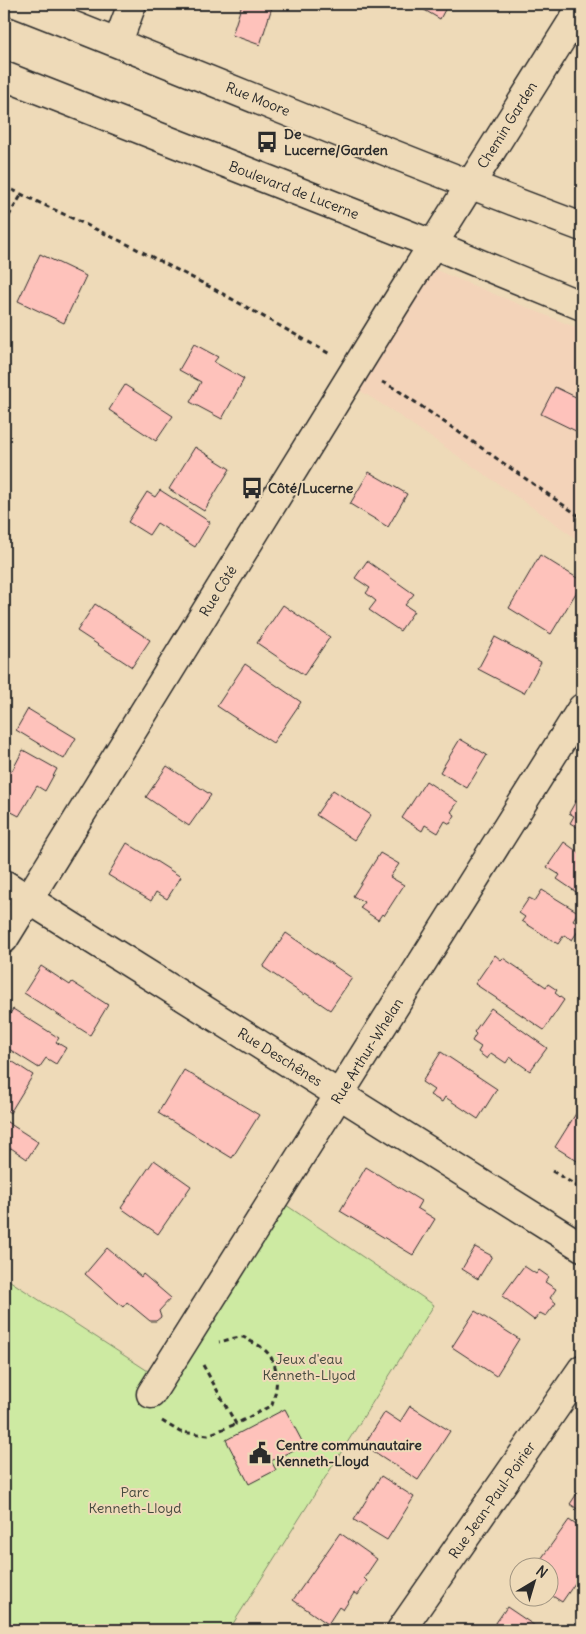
<svg xmlns="http://www.w3.org/2000/svg" width="586" height="1634" font-family="Delius,sans-serif">
<style>
.built{fill:#f3d3b9}
.green{fill:#cdeaa2;stroke:#7c8a66}
.building{fill:#fec2bb;stroke:#2b2b2b}
.lines{fill:none;stroke-linecap:round;stroke-linejoin:round}
.street-casing{stroke:#2b2b2b;stroke-width:31}
.secondary-casing{stroke:#2b2b2b;stroke-width:31}
.path{stroke:#2b2b2b;stroke-width:3;stroke-dasharray:5 4;stroke-linecap:butt}
.street{stroke:#eedab8;stroke-width:28}
.secondary{stroke:#eedab8;stroke-width:28}
.labels{text-anchor:middle;dominant-baseline:central;stroke-width:4;stroke-linejoin:round;paint-order:stroke}
.street-label{font-size:14px;fill:#2b2b2b;stroke:#eedab8}
.poi-label{font-size:14px;font-weight:bold;fill:#2b2b2b;stroke:#eedab8;text-anchor:start}
.park-label{font-size:14px;fill:#43483d;stroke:#eedab8}
</style>
<rect width="100%" height="100%" fill="#eedab8"/>
<filter id="ink" filterUnits="userSpaceOnUse"><feTurbulence type="fractalNoise" baseFrequency=".02" numOctaves="2"/><feDisplacementMap in="SourceGraphic" scale="10" xChannelSelector="R" yChannelSelector="G"/><feConvolveMatrix kernelMatrix="1 2 1 2 8 2 1 2 1" color-interpolation-filters="sRGB"/></filter>
<g filter="url(#ink)">
<!-- built -->
<path class="built" d="M431,268L582,330V543L545,516L394,412L356,388Z"/>
<!-- green -->
<path class="green" d="M261,1195L286,1205L434,1305L229,1630H4V1277L148,1371Z"/>
<!-- building -->
<g class="building">
<path d="M242,4H273L260,45L232,35Z"/>
<path d="M414,4H448L440,19Z"/>
<path d="M582,61V76L576,72Z"/>
<path d="M40,254L86,276L64,323L18,301Z"/>
<path d="M194,344L218,357L214,362L244,379L222,419L190,402L201,382L179,370Z"/>
<path d="M125,385L173,416L156,441L109,410Z"/>
<path d="M555,387L582,400V434L541,414Z"/>
<path d="M195,447L230,469L204,511L169,489Z"/>
<path d="M369,472L407,494L388,527L350,504Z"/>
<path d="M160,490L210,522L195,547L157,523L149,535L128,522L147,492L155,497Z"/>
<path d="M540,555L582,581V583L551,634L509,608Z"/>
<path d="M367,561L414,594L405,605L414,611L400,631L369,610L376,601L366,593L370,588L355,578Z"/>
<path d="M95,604L150,640L132,667L77,631Z"/>
<path d="M283,605L330,637L304,675L257,643Z"/>
<path d="M495,637L541,662L524,693L478,669Z"/>
<path d="M245,664L301,702L273,743L217,706Z"/>
<path d="M28,709L76,738L64,759L16,730Z"/>
<path d="M460,739L487,755L467,788L440,772Z"/>
<path d="M23,750L57,769L45,791L37,786L19,816L4,808V767L12,771Z"/>
<path d="M167,766L211,795L189,826L146,797Z"/>
<path d="M426,781L458,802L451,812L455,815L450,824L445,821L438,833L425,825L422,831L402,818Z"/>
<path d="M333,790L371,815L354,840L316,815Z"/>
<path d="M577,799L582,802V830L570,823L574,816L569,813Z"/>
<path d="M564,842L582,855V896L557,879L560,875L547,867Z"/>
<path d="M127,843L181,877L167,899L156,892L151,901L108,875Z"/>
<path d="M380,853L399,864L390,877L404,885L384,916L382,914L378,920L360,908L364,902L353,896Z"/>
<path d="M542,890L578,912L573,920L582,925L572,940L564,935L558,944L522,921L525,917L519,913L529,898L535,901Z"/>
<path d="M286,933L352,978L330,1010L305,993L304,995L263,967Z"/>
<path d="M495,955L501,960L503,958L546,987L548,984L557,990L555,993L564,1000L544,1030L475,984Z"/>
<path d="M41,966L70,985L72,982L108,1005L90,1035L24,993Z"/>
<path d="M491,1008L547,1048L530,1071L510,1057L506,1063L491,1053L487,1059L478,1052L481,1047L472,1041L476,1034L474,1032Z"/>
<path d="M13,1009L59,1038L56,1042L66,1048L56,1064L46,1058L39,1068L4,1046V1017L7,1019Z"/>
<path d="M441,1052L497,1089L478,1119L445,1097L442,1102L430,1095L434,1090L422,1082Z"/>
<path d="M4,1056L33,1075L10,1113L4,1108Z"/>
<path d="M184,1070L259,1115L232,1158L158,1113Z"/>
<path d="M582,1104V1164L555,1147Z"/>
<path d="M4,1120L38,1142L27,1159L11,1148L5,1156H4Z"/>
<path d="M154,1160L191,1186L158,1234L121,1208Z"/>
<path d="M366,1167L421,1201L417,1208L435,1219L413,1255L340,1211Z"/>
<path d="M475,1247L492,1256L478,1279L462,1269Z"/>
<path d="M107,1248L141,1277L143,1274L171,1298L159,1311L161,1317L156,1321H150L127,1302L123,1307L85,1274Z"/>
<path d="M524,1266L536,1274L539,1270L549,1277L545,1282L556,1289L550,1298L556,1303L546,1316L540,1313L534,1320L502,1296Z"/>
<path d="M475,1311L519,1339L496,1376L452,1347Z"/>
<path d="M410,1406L450,1431L418,1480L364,1445L385,1412L400,1422Z"/>
<path d="M285,1409L304,1445L271,1461L276,1470L249,1484L226,1440Z"/>
<path d="M381,1476L414,1497L387,1540L354,1520Z"/>
<path d="M582,1486V1512L570,1504Z"/>
<path d="M569,1520L582,1529V1573L562,1602L548,1593V1566H536Z"/>
<path d="M340,1533L377,1559L364,1578L367,1581L358,1595L354,1593L343,1610L339,1607L328,1624L293,1600Z"/>
<path d="M507,1607L541,1630H491Z"/>
</g>
<g class="lines">
<!-- street casing -->
<g class="street-casing">
<g id="street">
<path d="M18,4C206,77 392,157 582,227"/>
<path d="M118,42L132,4"/>
<path d="M4,884L582,1247"/>
<path d="M4,939L393,308L582,6"/>
<path d="M151,1394L582,708"/>
<path d="M401,1630L582,1369"/>
</g>
</g>
<!-- secondary casing -->
<g class="secondary-casing">
<path id="secondary" d="M4,76L432,244L582,306"/>
</g>
<!-- path -->
<g class="path">
<path d="M4,186L127,244L214,289L330,354"/>
<path d="M4,224L22,194"/>
<path d="M382,382L396,389L463,435L582,518"/>
<path d="M552,1171L582,1189"/>
<path d="M203,1365L236,1424L272,1405C280,1380 280,1354 252,1342C249,1341 245,1337 242,1337C235,1337 225,1341 219,1342"/>
<path d="M162,1421L180,1432L208,1435L236,1424"/>
</g>
<!-- street -->
<use href="#street" class="street"/>
<!-- secondary -->
<use href="#secondary" class="secondary"/>
</g>
</g>
<!-- icons -->
<defs>
<g id="bus-bare" transform="scale(1.725)"><path d="M-5-6H5V4H4V6H2V4H-2V6H-4V4H-5ZM-3.5-4V0h7V-4ZM-3.5 1.2v1.5H-2V1.2ZM2 1.2v1.5H3.5V1.2Z" fill="#2b2b2b" stroke="#eedab8" stroke-width="2.5" paint-order="stroke"/></g>
<g id="civic-bare" transform="scale(1.725)"><path d="M-.6-6.5H3V-4.5H.6V-3L4-1V1h2V6H-6V1h2V-1L-.6-3ZM-1.2 2.5V6h2.4V2.5Z" fill="#2b2b2b" stroke="#eedab8" stroke-width="2.5" paint-order="stroke"/></g>
</defs>
<g fill-rule="evenodd">
<use href="#bus-bare" x="267" y="142"/>
<use href="#bus-bare" x="252" y="488"/>
<use href="#civic-bare" x="260" y="1453"/>
</g>
<g class="labels">
<!-- street labels -->
<g class="street-label">
<text transform="translate(258 99) rotate(22)">Rue Moore</text>
<text transform="translate(507 125) rotate(-58)">Chemin Garden</text>
<text transform="translate(294 190) rotate(21)">Boulevard de Lucerne</text>
<text transform="translate(218 591) rotate(-58)">Rue Côté</text>
<text transform="translate(367 1051) rotate(-58)">Rue Arthur-Whelan</text>
<text transform="translate(280 1057) rotate(32)">Rue Deschênes</text>
<text transform="translate(492 1500) rotate(-55)">Rue Jean-Paul-Poirier</text>
</g>
<!-- poi labels -->
<g class="poi-label">
<text x="284" y="134">De<tspan x="284" dy="16">Lucerne/Garden</tspan></text>
<text x="268" y="488">Côté/Lucerne</text>
<text x="276" y="1445">Centre communautaire<tspan x="276" dy="16">Kenneth-Lloyd</tspan></text>
</g>
<!-- park labels -->
<g class="park-label">
<text x="309" y="1359">Jeux d'eau<tspan x="309" dy="16">Kenneth-Llyod</tspan></text>
<text x="135" y="1492">Parc<tspan x="135" dy="16">Kenneth-Lloyd</tspan></text>
</g>
</g>
<!-- margin -->
<rect width="586" height="1634" fill="none" stroke="#eedab8" stroke-width="20"/>
<rect x="10" y="10" width="566" height="1614" fill="none" stroke="#2b2b2b" stroke-width="2" filter="url(#ink)"/>
<!-- north arrow -->
<g transform="translate(534 1582) rotate(38)"><circle r="24" fill="#eedab8" stroke="#a09480"/>
<path d="M0-4L9 19L0 12L-9 19Z" fill="#2b2b2b"/>
<text y="-8" font-size="14" font-weight="bold" text-anchor="middle" fill="#2b2b2b">N</text>
</g>
</svg>
